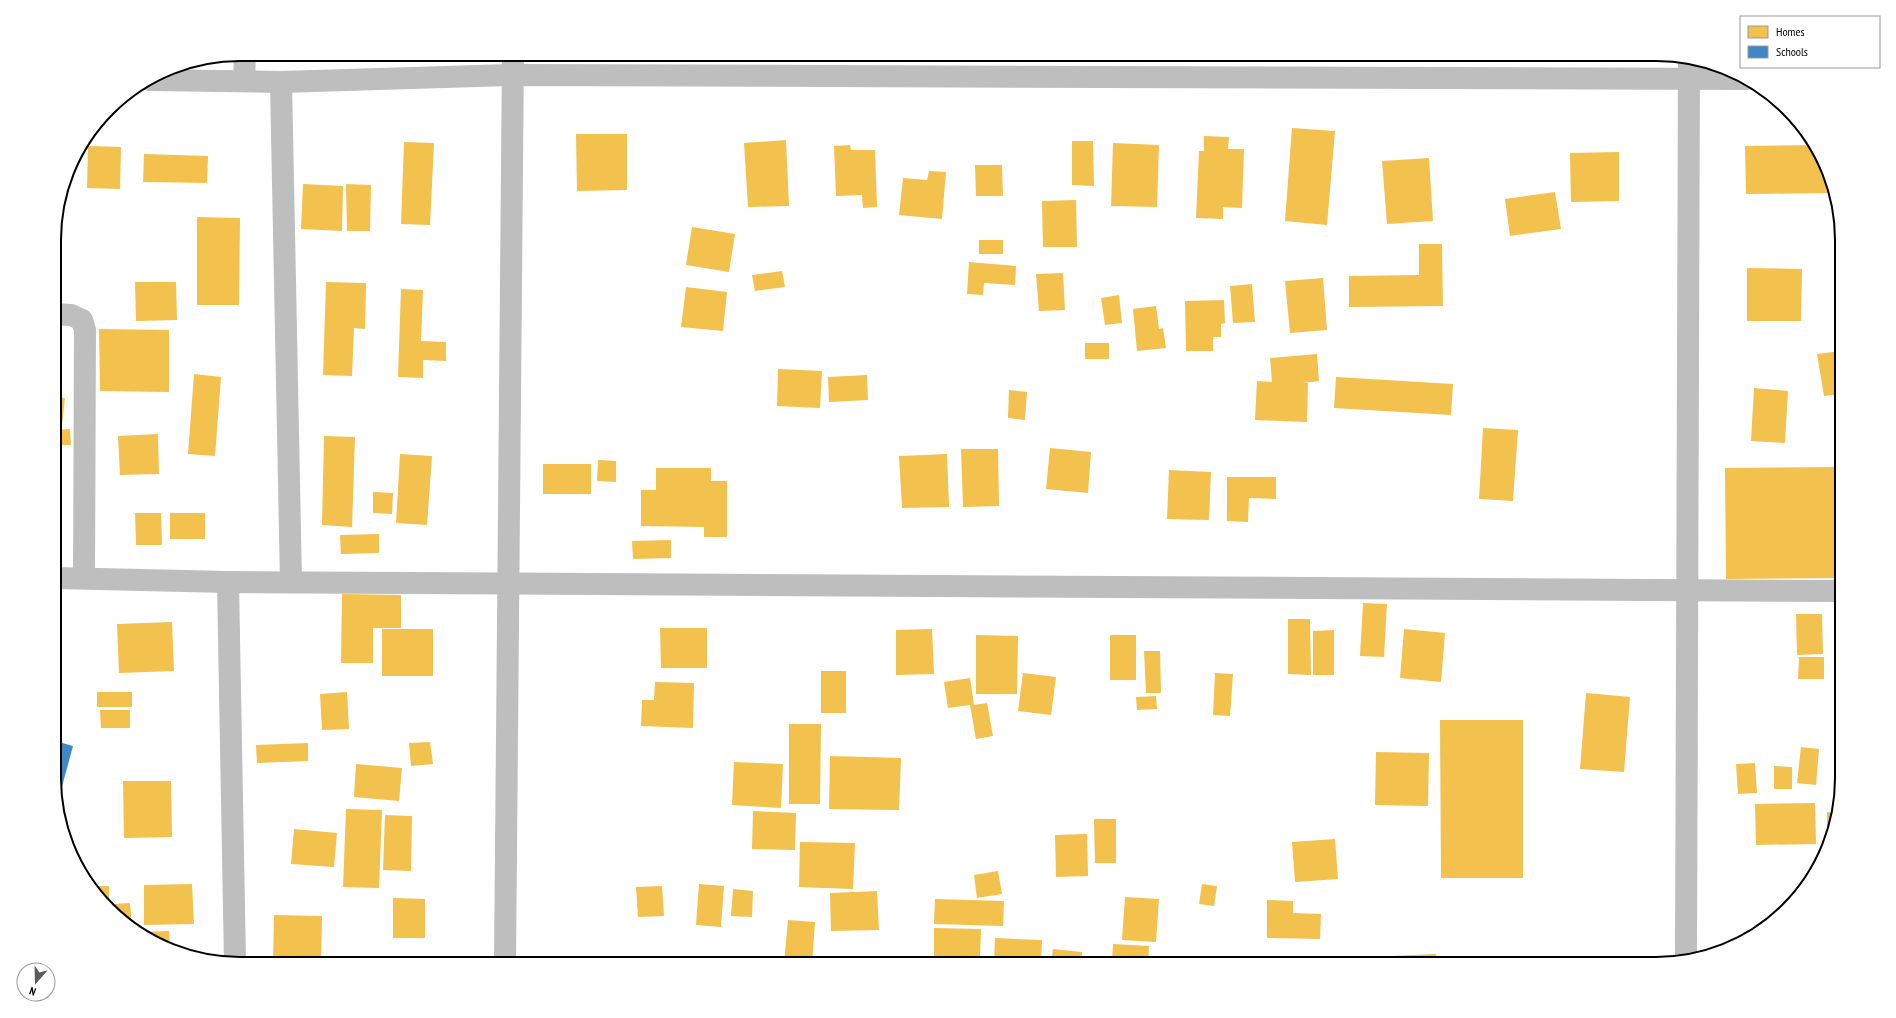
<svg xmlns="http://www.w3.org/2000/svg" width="1896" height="1018" font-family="'PT Sans Narrow',sans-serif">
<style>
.homes{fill:#f2c14e}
.schools{fill:#3f88c5}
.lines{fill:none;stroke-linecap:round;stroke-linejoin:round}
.minor{stroke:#bebebe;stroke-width:22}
.tertiary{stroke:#bebebe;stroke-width:22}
.rim{fill:none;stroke:#000;stroke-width:2}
</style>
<rect width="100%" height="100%" fill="#fff"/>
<!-- homes -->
<g class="homes">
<path d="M1292,128L1335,131L1327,225L1285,221Z"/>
<path d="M576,134H627V190L577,191Z"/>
<path d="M1204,136L1229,137L1228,149H1244L1242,208L1223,207V219L1196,218L1199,151H1204Z"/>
<path d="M786,140L789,206L748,207L744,143Z"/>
<path d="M1072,141H1093L1094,186L1072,185Z"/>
<path d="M404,142L434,143L430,225L401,224Z"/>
<path d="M1113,143L1159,145L1157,207L1111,206Z"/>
<path d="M850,145L851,150H875L877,207L863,208L862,195L836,196L834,146Z"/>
<path d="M1814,145L1832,193L1746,194L1745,146Z"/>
<path d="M88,146L121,147L120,189L87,188Z"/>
<path d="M1619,152V201L1571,202L1570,153Z"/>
<path d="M144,154L208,156L207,183L143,182Z"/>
<path d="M1429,158L1433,221L1387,224L1382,161Z"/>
<path d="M975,165H1002L1003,196H976Z"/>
<path d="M929,171L946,172L942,219L899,215L903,178L927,180Z"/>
<path d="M303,184L343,186L342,231L301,229Z"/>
<path d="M346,184L371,185L370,231H347Z"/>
<path d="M1555,192L1561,229L1510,236L1505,199Z"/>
<path d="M1076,200L1077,247H1043L1042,201Z"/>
<path d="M197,217L240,218L239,305H197Z"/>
<path d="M692,227L735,234L729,272L686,265Z"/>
<rect x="979" y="240" width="24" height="14"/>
<path d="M1419,244H1442L1443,306L1349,307V276L1419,275Z"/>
<path d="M969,262L1016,266L1015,285L984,283L983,295L967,294Z"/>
<path d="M1747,268L1802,269L1801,321H1747Z"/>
<path d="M782,271L785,287L755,291L752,275Z"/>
<path d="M1063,273L1065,310L1039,311L1036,274Z"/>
<path d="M1323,278L1327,330L1290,333L1285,281Z"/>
<path d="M135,282H176L177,320L136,321Z"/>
<path d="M326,282L366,283L365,329L354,328L352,376L323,375Z"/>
<path d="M1252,284L1255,322L1233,323L1230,286Z"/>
<path d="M686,287L727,292L723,331L681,327Z"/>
<path d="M401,289L423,290L421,341L446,342V361L423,360V378L398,377Z"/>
<path d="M1119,295L1122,323L1105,325L1101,298Z"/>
<path d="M1224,300L1225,323L1221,324V337H1213V351H1186L1185,301Z"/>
<path d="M1156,306L1159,329L1163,328L1166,348L1137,351L1133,309Z"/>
<path d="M99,329L169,330V392L100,391Z"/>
<rect x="1085" y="343" width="24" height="16"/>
<path d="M1841,351V394L1824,396L1817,354Z"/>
<path d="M1317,354L1319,381L1302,383H1308L1307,422L1255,420L1257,381L1272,382L1270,358Z"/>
<path d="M778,369L822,371L820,408L777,406Z"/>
<path d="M194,374L221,377L215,456L188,454Z"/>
<path d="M867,375L868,400L829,402L828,377Z"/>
<path d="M1336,377L1453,384L1451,415L1334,408Z"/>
<path d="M1754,388L1788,391L1785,443L1751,441Z"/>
<path d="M1009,390L1027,392L1025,420L1008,418Z"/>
<path d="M55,397L65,398L62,426L55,425Z"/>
<path d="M1483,428L1518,430L1513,501L1479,499Z"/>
<path d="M70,429L71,445H55V430Z"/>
<path d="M158,434L159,474L120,475L118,436Z"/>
<path d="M324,436L355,437L352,527L322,525Z"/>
<path d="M1050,448L1091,452L1088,493L1046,489Z"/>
<path d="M961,449H998L999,506L963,507Z"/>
<path d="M400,454L432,456L427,525L396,523Z"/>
<path d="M947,454L949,507L902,508L899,456Z"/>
<path d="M598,460L616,461V482L597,481Z"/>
<rect x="543" y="464" width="48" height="30"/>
<path d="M1841,467V578L1726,579L1725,468Z"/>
<path d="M656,468H711V481H727V537H704V527L641,526V490H656Z"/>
<path d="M1169,470L1211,472L1209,520L1167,519Z"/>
<path d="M1227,477H1276V499L1249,498L1248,522L1227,521Z"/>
<path d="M373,492L393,493L392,514L373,513Z"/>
<path d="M135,513H161L162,545H136Z"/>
<rect x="170" y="513" width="35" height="26"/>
<path d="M379,534V553L341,554L340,535Z"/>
<path d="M671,540V558L633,559L632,541Z"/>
<path d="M342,594L401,595V628H373V663H341Z"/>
<path d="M1363,603L1387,604L1384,657L1360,656Z"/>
<path d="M1796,614H1822L1823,654L1797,655Z"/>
<path d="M1288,619H1310L1311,675L1288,674Z"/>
<path d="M172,622L174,671L119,673L117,624Z"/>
<path d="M660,628H707V668H661Z"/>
<rect x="382" y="629" width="51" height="47"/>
<path d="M932,629L934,674L896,675V630Z"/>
<path d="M1404,629L1445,633L1441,682L1400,678Z"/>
<path d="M1839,629H1842V677H1836Z"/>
<path d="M1334,630V675H1313V631Z"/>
<path d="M976,635L1018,636L1017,694H976Z"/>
<rect x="1110" y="635" width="26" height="45"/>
<path d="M1144,651H1160L1161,693H1146Z"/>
<path d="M1799,657H1824V679H1798Z"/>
<rect x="821" y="671" width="25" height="42"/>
<path d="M1023,673L1056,677L1051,715L1018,711Z"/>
<path d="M1215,673L1233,674L1230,716L1213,715Z"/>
<path d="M970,678L974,705L987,703L993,736L976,739L970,705L948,708L944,682Z"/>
<path d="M655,682L694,683L693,728L641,726L642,700H654Z"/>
<rect x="97" y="692" width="35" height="15"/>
<path d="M347,692L349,729L322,730L320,694Z"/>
<path d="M1586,693L1630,697L1624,772L1580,769Z"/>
<path d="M1156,696L1157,709L1137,710L1136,697Z"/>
<path d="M100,710H130V728H101Z"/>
<path d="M1440,720H1523V878H1441Z"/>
<path d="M789,724H821L820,804H789Z"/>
<path d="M430,742L433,764L411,766L409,743Z"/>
<path d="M308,743V761L257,763L256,745Z"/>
<path d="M1801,747L1819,749L1816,785L1797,783Z"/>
<path d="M1376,752L1429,753L1428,806L1375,805Z"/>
<path d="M830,756L901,758L899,810L829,809Z"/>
<path d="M734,762L783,764L781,808L732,805Z"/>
<path d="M1755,763L1757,793L1738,794L1736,764Z"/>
<path d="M356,764L402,768L399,801L354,797Z"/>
<path d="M1774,766L1792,767V789H1774Z"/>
<path d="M123,781H171L172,837L124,838Z"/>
<path d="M1815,803L1816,844L1756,845L1755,804Z"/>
<path d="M346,809L382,810L379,888L343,887Z"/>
<path d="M753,811L796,813L795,850L752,849Z"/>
<path d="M1827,812L1834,813L1830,830H1827Z"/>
<path d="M385,815L412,816L411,871L383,870Z"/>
<path d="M1094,819H1116V863H1095Z"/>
<path d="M294,829L337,833L334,867L291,864Z"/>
<path d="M1087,834L1088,876L1056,877L1055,835Z"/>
<path d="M1335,839L1338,879L1295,882L1292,842Z"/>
<path d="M800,842L855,843L853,889L799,887Z"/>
<path d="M998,871L1002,894L977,898L974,875Z"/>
<path d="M192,884L194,924L144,925V885Z"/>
<path d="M699,884L724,886L721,927L696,925Z"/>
<path d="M1202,884L1217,886L1214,906L1199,904Z"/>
<path d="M95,886H109V908L95,892Z"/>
<path d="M662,886L664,916L638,917L636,887Z"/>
<path d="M733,889L753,891L752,917L731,916Z"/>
<path d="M877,891L879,930L831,931L830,893Z"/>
<path d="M1125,897L1159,899L1156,942L1122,940Z"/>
<path d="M393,898L425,899V938H393Z"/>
<path d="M935,899L1004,901L1003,926L934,924Z"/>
<path d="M1267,900L1293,901V913L1321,914L1320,939L1267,938Z"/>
<path d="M130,903L132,927L113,913L112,904Z"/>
<path d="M274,915L322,916L321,964H273Z"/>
<path d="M788,920L815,922L812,964L784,963Z"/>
<path d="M934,928L981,929L980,959L934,958Z"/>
<path d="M169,931L170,947L158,945L138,932Z"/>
<path d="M995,938L1042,940L1041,964H994Z"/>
<path d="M1113,944L1149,946L1148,964H1112Z"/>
<path d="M1053,949L1082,952L1081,964H1051Z"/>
<path d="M1436,954L1437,964H1392L1391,956Z"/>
<rect x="1220" y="957" width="32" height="7"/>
<rect x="578" y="960" width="37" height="4"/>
</g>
<!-- schools -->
<path class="schools" d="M55,741L73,746L57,805L56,802Z"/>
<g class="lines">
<!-- minor -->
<g class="minor">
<path d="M150,80L281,82L513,75L1747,79"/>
<path d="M244,81L245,54"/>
<path d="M281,82L291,582"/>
<path d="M55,314L71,315L82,320L85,330L84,578"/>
<path d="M55,578L228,582L1841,591"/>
<path d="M228,582L235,963"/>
<path d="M1686,960L1689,62"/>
</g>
<!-- tertiary -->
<path class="tertiary" d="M505,964L513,54"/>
</g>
<!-- crop -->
<path d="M0 0H1896V1018H0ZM240 61H1656A179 179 0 0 1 1835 240V778A179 179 0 0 1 1656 957H240A179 179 0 0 1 61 778V240A179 179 0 0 1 240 61Z" fill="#fff" fill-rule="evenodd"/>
<path class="rim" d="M240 61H1656A179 179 0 0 1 1835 240V778A179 179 0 0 1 1656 957H240A179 179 0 0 1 61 778V240A179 179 0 0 1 240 61Z"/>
<!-- legend -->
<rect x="1740" y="16" width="140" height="52" fill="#ffffff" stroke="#999999"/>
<rect x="1748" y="26" width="20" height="12" fill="#f2c14e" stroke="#999999"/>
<text x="1776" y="36" font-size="12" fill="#000000">Homes</text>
<rect x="1748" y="46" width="20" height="12" fill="#3f88c5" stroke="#999999"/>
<text x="1776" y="56" font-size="12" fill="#000000">Schools</text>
<!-- north arrow -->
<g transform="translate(36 982) rotate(200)"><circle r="19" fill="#ffffff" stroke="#999999"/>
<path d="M0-3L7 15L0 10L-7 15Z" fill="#595959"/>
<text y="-6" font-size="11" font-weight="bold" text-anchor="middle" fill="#000000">N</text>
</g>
</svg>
